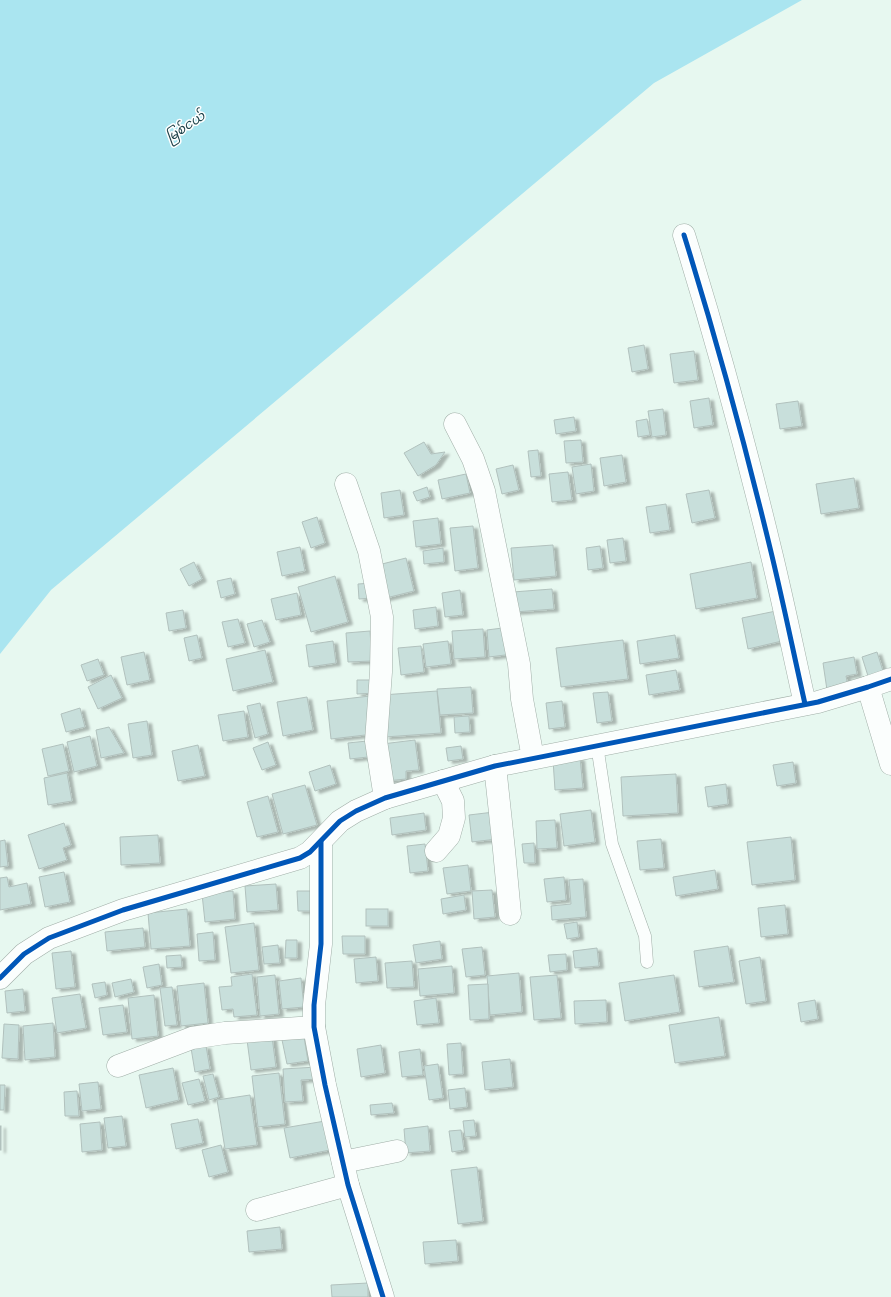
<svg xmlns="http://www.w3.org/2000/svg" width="891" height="1297" font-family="Quicksand,'Noto Sans Myanmar',sans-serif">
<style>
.water{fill:#aae5f0}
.building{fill:#c8dfdb;stroke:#b1c1bd;filter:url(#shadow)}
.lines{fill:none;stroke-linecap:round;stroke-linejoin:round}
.service-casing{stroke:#a0aea7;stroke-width:13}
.minor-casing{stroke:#a0aea7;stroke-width:23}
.service{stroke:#fbfefd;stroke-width:12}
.minor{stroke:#fbfefd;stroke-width:22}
.cycleway-casing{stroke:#fff;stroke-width:8}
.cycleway{stroke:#0057b8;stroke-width:5}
.labels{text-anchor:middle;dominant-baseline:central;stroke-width:3;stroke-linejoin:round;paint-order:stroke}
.water-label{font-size:13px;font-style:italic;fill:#1f434b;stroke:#fff}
</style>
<defs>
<filter id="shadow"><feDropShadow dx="4.5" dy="2.5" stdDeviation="1" flood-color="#0004"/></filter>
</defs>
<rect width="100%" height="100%" fill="#e7f8f0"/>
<!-- water -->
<path class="water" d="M0,0H802L654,83L51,590L0,654Z"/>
<!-- building -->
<g class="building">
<path d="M644,345L648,369L632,372L628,348Z"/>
<path d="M694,351L698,380L674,383L670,354Z"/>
<path d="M709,398L713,425L694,428L690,401Z"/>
<path d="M798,401L802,426L780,429L776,404Z"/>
<path d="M663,409L666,435L652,437L648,411Z"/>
<path d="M574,417L576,431L556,434L554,420Z"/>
<path d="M647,419L650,435L638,437L636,421Z"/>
<path d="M581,440L583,462L566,463L564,441Z"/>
<path d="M424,442L431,454L445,452L436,465L418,476L404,453Z"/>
<path d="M538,450L541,476L531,477L528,451Z"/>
<path d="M622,455L626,482L604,486L600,458Z"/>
<path d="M591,464L594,491L576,494L572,467Z"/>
<path d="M513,465L519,490L502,494L496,469Z"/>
<path d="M568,472L572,500L552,502L549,474Z"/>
<path d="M466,474L470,493L442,499L438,480Z"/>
<path d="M854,478L859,508L821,514L816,484Z"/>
<path d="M427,487L430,497L417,501L413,492Z"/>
<path d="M400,490L404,515L384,518L381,493Z"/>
<path d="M709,490L715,518L692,523L686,494Z"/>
<path d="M666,504L670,530L650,533L646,507Z"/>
<path d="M317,517L325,543L311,548L302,522Z"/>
<path d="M438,518L441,544L416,547L413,521Z"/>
<path d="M473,526L478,568L455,571L450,528Z"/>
<path d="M623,538L626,561L610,563L607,540Z"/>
<path d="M553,545L556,576L514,580L511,548Z"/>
<path d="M600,546L603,568L588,570L586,548Z"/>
<path d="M300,547L305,571L282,576L277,552Z"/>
<path d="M443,548L444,562L424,564L423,551Z"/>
<path d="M406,558L414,591L382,599L374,566Z"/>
<path d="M194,562L202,579L189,586L180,569Z"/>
<path d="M751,562L757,598L696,609L690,574Z"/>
<path d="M335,576L348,622L311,632L298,587Z"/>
<path d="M231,578L235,594L221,598L217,581Z"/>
<path d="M372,583L373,598L359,599L358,584Z"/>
<path d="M552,589L554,609L515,612L513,592Z"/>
<path d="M460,590L463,615L445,617L442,593Z"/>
<path d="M297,593L301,615L276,620L271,599Z"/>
<path d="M436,607L438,626L415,629L413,610Z"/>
<path d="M183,610L186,628L169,631L166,613Z"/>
<path d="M776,611L782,641L748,649L742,618Z"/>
<path d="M238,619L245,643L228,647L222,622Z"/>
<path d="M262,620L270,642L254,647L247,624Z"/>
<path d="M510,627L513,654L489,657L487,630Z"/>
<path d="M483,629L485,657L454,659L452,631Z"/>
<path d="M370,631L372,661L348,662L346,633Z"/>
<path d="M197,635L202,658L189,661L184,638Z"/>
<path d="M675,635L679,658L640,664L637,641Z"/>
<path d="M623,640L628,679L561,687L556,648Z"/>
<path d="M333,641L336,663L309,667L306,645Z"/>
<path d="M448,641L451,664L426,667L423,644Z"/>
<path d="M421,646L424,672L401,675L398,648Z"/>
<path d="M265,650L273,682L233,691L226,659Z"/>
<path d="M144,652L150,680L127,685L121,657Z"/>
<path d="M877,652L883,671L868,676L862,657Z"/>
<path d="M854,657L857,674L846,676L848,686L827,690L823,663Z"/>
<path d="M98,659L104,675L87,681L81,665Z"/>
<path d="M676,670L680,690L649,695L646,675Z"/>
<path d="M111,675L122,698L98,709L88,687Z"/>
<path d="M357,680H375L376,693L357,694Z"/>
<path d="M471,687L473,713L440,715L437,689Z"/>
<path d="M437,691L441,733L385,737L382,695Z"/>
<path d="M608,692L612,721L597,723L593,693Z"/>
<path d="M370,696L374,734L331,739L327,701Z"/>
<path d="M307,697L313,730L283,736L277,702Z"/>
<path d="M562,701L565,727L549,729L546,703Z"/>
<path d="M260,703L268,734L255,738L247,706Z"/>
<path d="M80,708L85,727L66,732L61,714Z"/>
<path d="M244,711L248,737L223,741L218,715Z"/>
<path d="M469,716L470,732L455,733L454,717Z"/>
<path d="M147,721L152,755L133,758L128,724Z"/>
<path d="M109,727L124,753L101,758L96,730Z"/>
<path d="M90,736L97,766L74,772L67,742Z"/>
<path d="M415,740L419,770L406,771V779L386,781L382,744Z"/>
<path d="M367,741L368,757L350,759L348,743Z"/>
<path d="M268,742L276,765L262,770L253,748Z"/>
<path d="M63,744L69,771L48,776L42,749Z"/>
<path d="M198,745L205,776L178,781L172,751Z"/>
<path d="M461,746L463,759L448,761L446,748Z"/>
<path d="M580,758L583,788L555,790L553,760Z"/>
<path d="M793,762L796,783L777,786L773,765Z"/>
<path d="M330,765L336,784L315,791L309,772Z"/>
<path d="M67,773L72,801L48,805L44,778Z"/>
<path d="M676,774L678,813L623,816L621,777Z"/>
<path d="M726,784L728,804L708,807L705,787Z"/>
<path d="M305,785L317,825L283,834L272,794Z"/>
<path d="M268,796L278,832L257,837L247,802Z"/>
<path d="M591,810L595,842L564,846L560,814Z"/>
<path d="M494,812L497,839L472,842L469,815Z"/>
<path d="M424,813L426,830L392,835L390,818Z"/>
<path d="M555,820L557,848L537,849L536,821Z"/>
<path d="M64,823L71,845L63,848L67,860L39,869L28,835Z"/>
<path d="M158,835L160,863L121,865L120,837Z"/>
<path d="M791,837L795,880L752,885L747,842Z"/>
<path d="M661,839L664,868L640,870L637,841Z"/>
<path d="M5,840L8,866L0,867V841Z"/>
<path d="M534,843L535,863H524L522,844Z"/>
<path d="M425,844L428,871L410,873L407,846Z"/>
<path d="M468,865L471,891L447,894L443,868Z"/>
<path d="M715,870L718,889L676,896L673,877Z"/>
<path d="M64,872L70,902L45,907L39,877Z"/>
<path d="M7,877L9,887L27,883L31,904L0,910V878Z"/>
<path d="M564,877L566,900L547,902L544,879Z"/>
<path d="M583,879L586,917L552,920L551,906L571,904L569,880Z"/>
<path d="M276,884L278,910L247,912L245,886Z"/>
<path d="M492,890L495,917L474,919L472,891Z"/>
<path d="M233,891L235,919L205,922L202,894Z"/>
<path d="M297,891H315V911H298Z"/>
<path d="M464,895L466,910L443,914L441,899Z"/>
<path d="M785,905L788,934L761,937L758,908Z"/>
<path d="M187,909L190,946L151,949L148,913Z"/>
<rect x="366" y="909" width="22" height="17"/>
<path d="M577,922L579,937L567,939L564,924Z"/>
<path d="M254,923L259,970L231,973L225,927Z"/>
<path d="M143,928L145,947L107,951L105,932Z"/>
<path d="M213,932L215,960L199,961L197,934Z"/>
<path d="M342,936H365V954H343Z"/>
<path d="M286,940H297V958H285Z"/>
<path d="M440,941L442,959L416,963L413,945Z"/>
<path d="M278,945L280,963L264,964L262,947Z"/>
<path d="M728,946L734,982L699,987L694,951Z"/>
<path d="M482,947L485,975L466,977L462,949Z"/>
<path d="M597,948L599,966L575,968L573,951Z"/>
<path d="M71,951L75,987L56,989L52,953Z"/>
<path d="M566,954L567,970L550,972L548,955Z"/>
<path d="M181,955L182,967L167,968L166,956Z"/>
<path d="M376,957L378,981L356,983L354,959Z"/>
<path d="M760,957L766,1001L746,1004L739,961Z"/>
<path d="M412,961L414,987L387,988L385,963Z"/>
<path d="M159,964L162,985L147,988L143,967Z"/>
<path d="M452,966L454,993L420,996L418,969Z"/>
<path d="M519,973L522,1012L490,1015L487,976Z"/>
<path d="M252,974L257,1015L234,1017L233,1009L222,1010L219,987L232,986L231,977Z"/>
<path d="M275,975L279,1014L260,1016L257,977Z"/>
<path d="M557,975L561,1018L534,1020L530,977Z"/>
<path d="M674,975L680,1012L625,1021L619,983Z"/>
<path d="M301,978L304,1007L282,1009L279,981Z"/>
<path d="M131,979L134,992L115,997L112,983Z"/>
<path d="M105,982L107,995L95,998L92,984Z"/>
<path d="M204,983L208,1023L181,1026L177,986Z"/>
<path d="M488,984L489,1019L470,1020L468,985Z"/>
<path d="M172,987L177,1025L165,1026L160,988Z"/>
<path d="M23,989L25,1011L7,1013L5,991Z"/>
<path d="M80,994L86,1028L57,1033L52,998Z"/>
<path d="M154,995L158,1036L132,1039L128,998Z"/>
<path d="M436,998L439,1023L417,1025L414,1001Z"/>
<path d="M606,1000L607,1022L575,1024L574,1001Z"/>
<path d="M815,1000L818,1019L801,1022L798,1003Z"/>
<path d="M123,1005L127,1032L103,1035L99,1008Z"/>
<path d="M719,1017L725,1056L675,1063L669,1025Z"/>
<path d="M53,1023L55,1057L25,1060L23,1026Z"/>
<path d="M4,1024L19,1025L18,1059L2,1058Z"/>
<path d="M303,1031L308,1061L287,1064L281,1035Z"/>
<path d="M272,1037L276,1067L251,1070L247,1040Z"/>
<path d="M461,1043L463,1074L449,1075L447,1044Z"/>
<path d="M381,1045L385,1073L361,1077L357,1049Z"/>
<path d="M206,1046L210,1069L195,1072L191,1048Z"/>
<path d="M420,1049L423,1075L402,1077L399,1052Z"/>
<path d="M510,1059L513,1087L485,1090L482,1062Z"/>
<path d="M438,1064L443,1098L429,1100L424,1066Z"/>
<path d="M317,1067L318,1079L301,1080L303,1101L285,1102L283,1069Z"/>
<path d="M173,1068L179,1100L146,1108L139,1075Z"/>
<path d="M279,1073L285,1124L258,1127L252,1076Z"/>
<path d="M213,1074L219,1097L209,1100L203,1076Z"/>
<path d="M199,1079L205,1101L188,1105L182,1083Z"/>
<path d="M98,1082L101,1109L82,1111L79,1084Z"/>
<path d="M0,1085H5L4,1110H0Z"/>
<path d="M465,1088L467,1107L450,1109L448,1090Z"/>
<path d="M77,1091L79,1116H65L64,1092Z"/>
<path d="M250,1095L257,1145L225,1149L217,1100Z"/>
<path d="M392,1103L394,1113L371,1115L370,1105Z"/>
<path d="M122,1116L126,1146L108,1148L104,1118Z"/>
<path d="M198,1119L203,1143L176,1149L171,1124Z"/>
<path d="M474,1120L476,1136L465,1137L463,1121Z"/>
<path d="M325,1121L330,1150L290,1158L284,1128Z"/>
<path d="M100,1122L102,1150L82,1152L80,1124Z"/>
<rect x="0" y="1126" width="1" height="24"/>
<path d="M428,1126L430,1151L406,1153L404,1129Z"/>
<path d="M461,1130L464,1150L452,1152L449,1131Z"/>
<path d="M221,1145L228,1172L209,1177L202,1150Z"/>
<path d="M477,1167L483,1221L458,1224L451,1170Z"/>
<path d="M280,1227L282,1249L249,1252L247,1231Z"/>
<path d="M456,1240L458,1261L425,1264L423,1242Z"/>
<path d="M368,1283V1297H332L331,1285Z"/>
</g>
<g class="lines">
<!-- service casing -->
<g class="service-casing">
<path id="service" d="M597,745L612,844L645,936L647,962"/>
</g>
<!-- minor casing -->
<g class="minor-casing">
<g id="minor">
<path d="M684,235C717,341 746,448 772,556C784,606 794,655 805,704"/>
<path d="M455,424L473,459L484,491L519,664L522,699L533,758"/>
<path d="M346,484L369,551L382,617L381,672L376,741L385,798"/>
<path d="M868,687L891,764"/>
<path d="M495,766L504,850L510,914"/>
<path d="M321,842V944L314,1005V1027L325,1085L348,1185L383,1297"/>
<path d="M436,851L449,836L454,818L453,801L443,781"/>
<path d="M0,978L24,954L49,938L123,910L300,858L310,852L340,821L356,811L385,798L495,766L818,702L868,687L891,679"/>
<path d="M118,1066L192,1038L225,1033L314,1027"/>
<path d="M343,1162L397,1151"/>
<path d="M257,1210L348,1185"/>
</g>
</g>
<!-- service -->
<use href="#service" class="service"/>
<!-- minor -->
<use href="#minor" class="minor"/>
<!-- cycleway casing -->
<g class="cycleway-casing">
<g id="cycleway">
<path d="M684,235C717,341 746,448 772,556C784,606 794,655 805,704"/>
<path d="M321,842V944L314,1005V1027L325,1085L348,1185L383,1297"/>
<path d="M0,978L24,954L49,938L123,910L300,858L310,852L340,821L356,811L385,798L495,766L818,702L868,687L891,679"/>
</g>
</g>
<!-- cycleway -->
<use href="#cycleway" class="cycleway"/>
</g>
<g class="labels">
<!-- water labels -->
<g class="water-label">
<text transform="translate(185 126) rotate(-34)">မြစ်ငယ်</text>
</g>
</g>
</svg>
